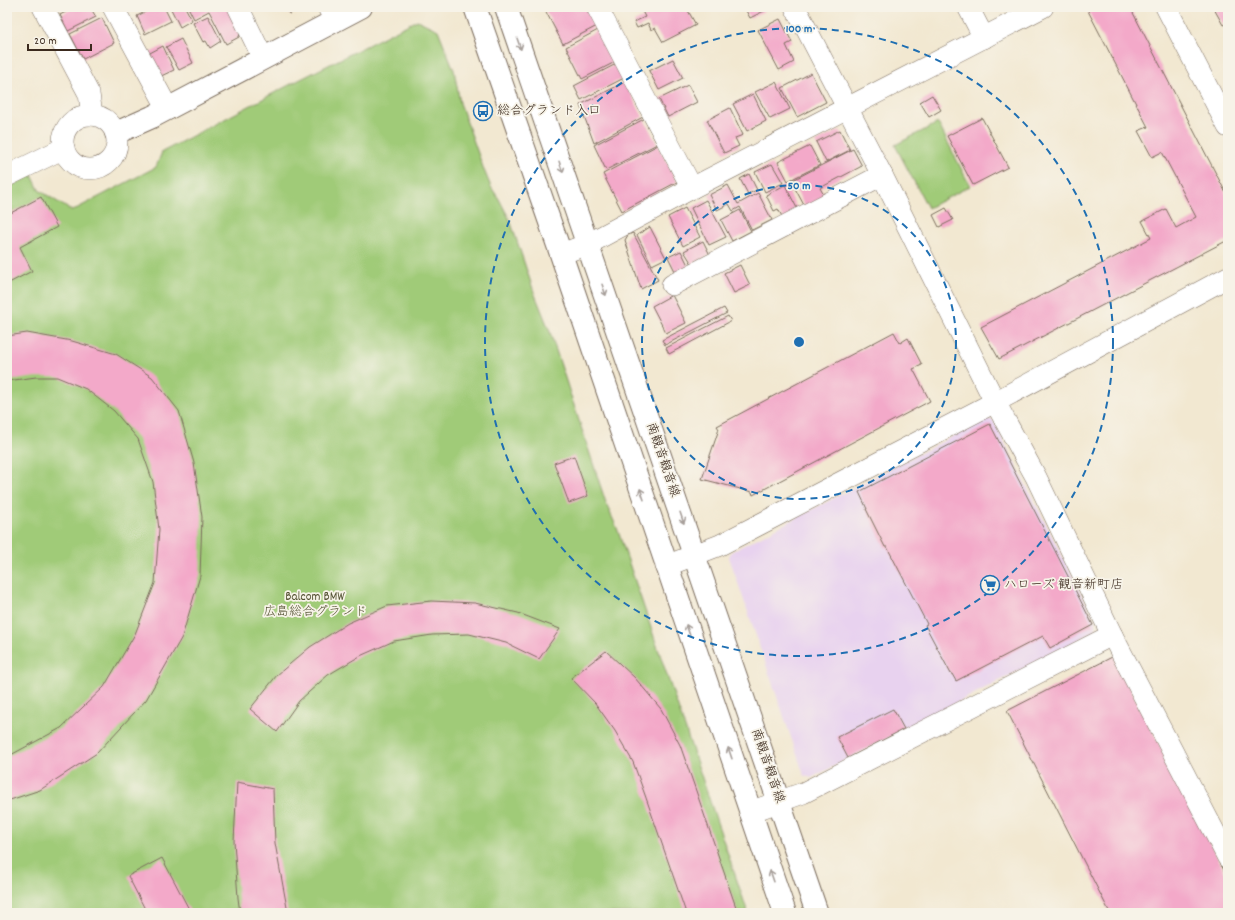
<svg xmlns="http://www.w3.org/2000/svg" width="1235" height="920" font-family="Dekko,'Klee One',sans-serif">
<style>
.built{fill:#e8d2ef}
.green{fill:#a0cb78;stroke:#6e7a4b}
.building{fill:#f3a9c9}
.lines{fill:none;stroke-linecap:round;stroke-linejoin:round}
.minor-casing{stroke:#7b6c5d;stroke-width:22}
.tertiary-casing{stroke:#7b6c5d;stroke-width:24}
.secondary-casing{stroke:#7b6c5d;stroke-width:24}
.minor{stroke:#fff;stroke-width:21}
.tertiary{stroke:#fff;stroke-width:22}
.secondary{stroke:#fff;stroke-width:22}
.oneway{stroke:#a79f9a}
.ring{fill:none;stroke:#1f6fb2;stroke-width:2;stroke-dasharray:7 5}
.labels{text-anchor:middle;dominant-baseline:central;stroke-width:3.5;stroke-linejoin:round;paint-order:stroke}
.poi-label{font-size:13px;fill:#3b2a1e;stroke:#f7f3e8;text-anchor:start}
.street-label{font-size:13px;fill:#3b2a1e;stroke:#f7f3e8}
.park-label{font-size:13px;fill:#545234;stroke:#f7f3e8}
.centre{fill:#1f6fb2;stroke:#f7f3e8;stroke-width:2}
.ring-label{font-size:12px;text-anchor:middle;font-weight:bold;fill:#1f6fb2;stroke:#f7f3e8;stroke-width:3.5;stroke-linejoin:round;paint-order:stroke}
</style>
<rect width="100%" height="100%" fill="#f7f3e8"/>
<filter id="ink" filterUnits="userSpaceOnUse"><feTurbulence type="fractalNoise" baseFrequency=".025" numOctaves="2"/><feDisplacementMap in="SourceGraphic" scale="8" xChannelSelector="R" yChannelSelector="G"/><feConvolveMatrix kernelMatrix="1 2 1 2 8 2 1 2 1" color-interpolation-filters="sRGB"/></filter>
<filter id="wash" filterUnits="userSpaceOnUse"><feTurbulence type="fractalNoise" baseFrequency=".012" numOctaves="4" result="noise"/><feDisplacementMap in="SourceGraphic" scale="16" xChannelSelector="R" yChannelSelector="G"/><feGaussianBlur stdDeviation="0.9" result="paint"/><feColorMatrix in="noise" values="0 0 0 0 0 0 0 0 0 0 0 0 0 0 0 0 0 1.4 0 .05"/><feComposite in="paint" operator="in"/></filter>
<g filter="url(#wash)">
<rect width="100%" height="100%" fill="#f2e8d1"/>
<!-- built -->
<path class="built" d="M986,419L993,420L1096,623L1094,632L811,778L804,775L729,557L731,552Z"/>
<!-- green -->
<g class="green">
<path d="M417,20L438,30L454,70L460,103L484,170L491,187L499,199L510,220L534,292L550,332L607,506L617,528L748,913H7V188L32,175L39,190L72,211L156,167L162,152L291,84Z"/>
<path d="M938,123L970,186L928,208L895,145Z"/>
</g>
<g id="blocks">
<!-- building -->
<g class="building">
<path d="M75,7H90L96,17L68,31L60,15Z"/>
<path d="M155,7H164L171,21L145,34L137,16Z"/>
<path d="M170,7H185L192,20L180,27Z"/>
<path d="M188,7H232L242,27L239,37L226,44L209,11L194,19Z"/>
<path d="M285,7H304L289,14Z"/>
<path d="M550,7H587L597,26L563,44L545,10Z"/>
<path d="M640,7H686L696,25L663,42L655,28L651,30L648,23L637,28L634,22L645,17Z"/>
<path d="M744,7H772L750,18Z"/>
<path d="M1086,7H1130L1228,197V240L999,359L981,327L1151,238L1142,221L1166,209L1176,228L1196,217L1162,152L1152,157L1138,131L1148,127Z"/>
<path d="M1213,7H1228V23L1223,25Z"/>
<path d="M208,16L221,41L210,48L206,41L203,42L193,23Z"/>
<path d="M102,18L114,43L83,59L70,34Z"/>
<path d="M780,19L792,42L786,45L794,62L779,70L758,30Z"/>
<path d="M598,30L615,62L582,79L566,47Z"/>
<path d="M181,39L193,63L179,70L166,47Z"/>
<path d="M163,46L174,70L159,77L148,54Z"/>
<path d="M673,59L683,78L659,90L649,71Z"/>
<path d="M616,64L624,78L581,100L574,86Z"/>
<path d="M811,73L826,102L797,117L782,88Z"/>
<path d="M625,82L643,117L594,143L580,105Z"/>
<path d="M776,82L790,109L770,119L755,92Z"/>
<path d="M688,85L697,102L668,117L659,99Z"/>
<path d="M753,94L766,121L747,131L733,104Z"/>
<path d="M932,95L941,110L929,117L920,102Z"/>
<path d="M730,108L743,135L735,138L739,146L724,153L707,120Z"/>
<path d="M982,118L1008,167L973,185L947,136Z"/>
<path d="M644,119L657,144L606,170L594,145Z"/>
<path d="M840,130L850,150L826,162L816,142Z"/>
<path d="M658,145L677,182L622,211L603,174Z"/>
<path d="M810,146L820,165L788,181L778,162Z"/>
<path d="M853,149L862,166L820,188L825,197L805,207L791,181Z"/>
<path d="M772,164L783,183L765,192L755,172Z"/>
<path d="M749,174L757,190L748,194L740,179Z"/>
<path d="M728,185L738,204L758,193L772,220L752,230L740,207L733,211L729,204L717,210L709,195Z"/>
<path d="M785,185L799,212L784,220L778,209L774,211L766,195Z"/>
<path d="M41,197L57,227L20,247L32,271L7,284V215Z"/>
<path d="M706,200L726,237L709,245L691,208Z"/>
<path d="M685,208L700,237L683,246L668,217Z"/>
<path d="M946,208L953,220L939,227L933,215Z"/>
<path d="M740,210L751,231L732,241L721,220Z"/>
<path d="M650,227L666,258L652,265L637,235Z"/>
<path d="M633,233L658,280L641,289L625,240L628,235Z"/>
<path d="M703,241L710,255L692,264L684,251Z"/>
<path d="M681,251L689,267L676,273L668,257Z"/>
<path d="M740,265L750,285L734,293L724,273Z"/>
<path d="M672,295L686,323L666,333L652,306Z"/>
<path d="M724,308L727,313L665,345L662,340Z"/>
<path d="M728,316L731,321L669,354L666,348Z"/>
<path d="M894,332L900,343L908,338L922,365L913,369L930,401L753,495L752,492L702,479L719,429L717,426Z"/>
<path d="M27,333L72,341L116,354L152,377L179,411L194,463L202,517L200,576L182,637L146,700L97,753L40,790L7,801V757L61,728L104,687L135,634L155,583L159,529L153,482L138,439L114,411L86,389L57,377H36L7,381V336Z"/>
<path d="M990,424L1093,625L1050,648L1043,636L956,681L952,674H951L925,625L927,624L887,547H885L866,509H867L859,492Z"/>
<path d="M574,456L588,496L569,503L554,463Z"/>
<path d="M431,601L475,603L518,613L560,629L539,659L506,643L469,634L432,635L394,641L360,656L328,675L299,701L277,732L250,709L277,675L310,647L348,623L387,606Z"/>
<path d="M606,651L635,678L661,709L680,745L694,785L738,913H686L645,795L633,762L615,731L595,703L571,678Z"/>
<path d="M1114,656L1228,878V913H1110L1007,711Z"/>
<path d="M893,709L904,729L848,758L837,737Z"/>
<path d="M237,782L273,789L275,843L288,913H240L238,898L234,841Z"/>
<path d="M162,858L191,913H147L128,876Z"/>
</g>
</g>
</g>
<g filter="url(#ink)">
<use href="#blocks" fill-opacity="0" stroke="#7b6c5d" stroke-width="1"/>
<g class="lines">
<!-- minor casing -->
<g class="minor-casing">
<g id="minor">
<path d="M43,7L89,94L92,115"/>
<path d="M113,7L168,109"/>
<path d="M238,7L263,58"/>
<path d="M328,7L335,21"/>
<path d="M597,7L692,188"/>
<path d="M795,7L882,175L995,402L1036,477L1112,635L1228,858"/>
<path d="M968,7L984,38"/>
<path d="M1166,7L1228,127"/>
<circle cx="90" cy="142" r="27"/>
<path d="M7,176L64,148"/>
<path d="M561,254L588,244L692,188L1043,7"/>
<path d="M672,285L882,175"/>
<path d="M666,566L720,545L995,402L1228,277"/>
<path d="M750,812L803,793L1112,635"/>
</g>
</g>
<!-- tertiary casing -->
<g class="tertiary-casing">
<path id="tertiary" d="M116,133L152,117L361,7"/>
</g>
<!-- secondary casing -->
<g class="secondary-casing">
<g id="secondary">
<path d="M475,7L561,254L785,913"/>
<path d="M506,7L817,913"/>
</g>
</g>
<!-- minor -->
<use href="#minor" class="minor"/>
<!-- tertiary -->
<use href="#tertiary" class="tertiary"/>
<!-- secondary -->
<use href="#secondary" class="secondary"/>
</g>
<!-- one-way arrows -->
<defs><path id="oneway-shaft" d="M-6 0H5M1.5-3L5.5 0L1.5 3" fill="none" stroke-width="1.6" stroke-linecap="round" stroke-linejoin="round"/></defs>
<g class="oneway">
<use href="#oneway-shaft" transform="translate(519 44) rotate(71)"/>
<use href="#oneway-shaft" transform="translate(561 167) rotate(71)"/>
<use href="#oneway-shaft" transform="translate(604 290) rotate(71)"/>
<use href="#oneway-shaft" transform="translate(642 494) rotate(-109)"/>
<use href="#oneway-shaft" transform="translate(682 518) rotate(71)"/>
<use href="#oneway-shaft" transform="translate(688 630) rotate(-109)"/>
<use href="#oneway-shaft" transform="translate(730 753) rotate(-109)"/>
<use href="#oneway-shaft" transform="translate(772 876) rotate(-109)"/>
</g>
</g>
<!-- distance rings -->
<g class="ring">
<circle cx="799" cy="342" r="157"/>
<circle cx="799" cy="342" r="314"/>
</g>
<!-- icons -->
<defs>
<g id="bus-ring" transform="scale(1)"><circle r="9.5" fill="#f7f3e8" stroke="#1f6fb2" stroke-width="1.5"/><path d="M-5-6H5V4H4V6H2V4H-2V6H-4V4H-5ZM-3.5-4V0h7V-4ZM-3.5 1.2v1.5H-2V1.2ZM2 1.2v1.5H3.5V1.2Z" fill="#1f6fb2"/></g>
<g id="supermarket-ring" transform="scale(1)"><circle r="9.5" fill="#f7f3e8" stroke="#1f6fb2" stroke-width="1.5"/><path d="M-6-5.5h2.5l.6 2H6L4.5 2H-2.5L-4.4-4H-6ZM-1.5 3.2a1.3 1.3 0 1 0 .1 0ZM3 3.2a1.3 1.3 0 1 0 .1 0Z" fill="#1f6fb2"/></g>
</defs>
<g fill-rule="evenodd">
<use href="#bus-ring" x="483" y="111"/>
<use href="#supermarket-ring" x="990" y="585"/>
</g>
<g class="labels">
<!-- poi labels -->
<g class="poi-label">
<text x="497" y="111">総合グランド入口</text>
<text x="1004" y="585">ハローズ 観音新町店</text>
</g>
<!-- street labels -->
<g class="street-label">
<text transform="translate(662 460) rotate(71)">南観音観音線</text>
<text transform="translate(767 766) rotate(71)">南観音観音線</text>
</g>
<!-- park labels -->
<g class="park-label">
<text x="315" y="597">Balcom BMW<tspan x="315" dy="15">広島総合グランド</tspan></text>
</g>
</g>
<circle cx="799" cy="342" r="6" class="centre"/>
<g class="ring-label">
<text x="799" y="32">100 m</text>
<text x="799" y="189">50 m</text>
</g>
<!-- margin -->
<rect width="1235" height="920" fill="none" stroke="#f7f3e8" stroke-width="24"/>
<!-- scale -->
<path d="M28 44v6h63v-6" fill="none" stroke="#3b2a1e" stroke-width="2"/>
<text x="34" y="44" font-size="12" fill="#3b2a1e" stroke="#f7f3e8" stroke-width="3" paint-order="stroke">20 m</text>
</svg>
